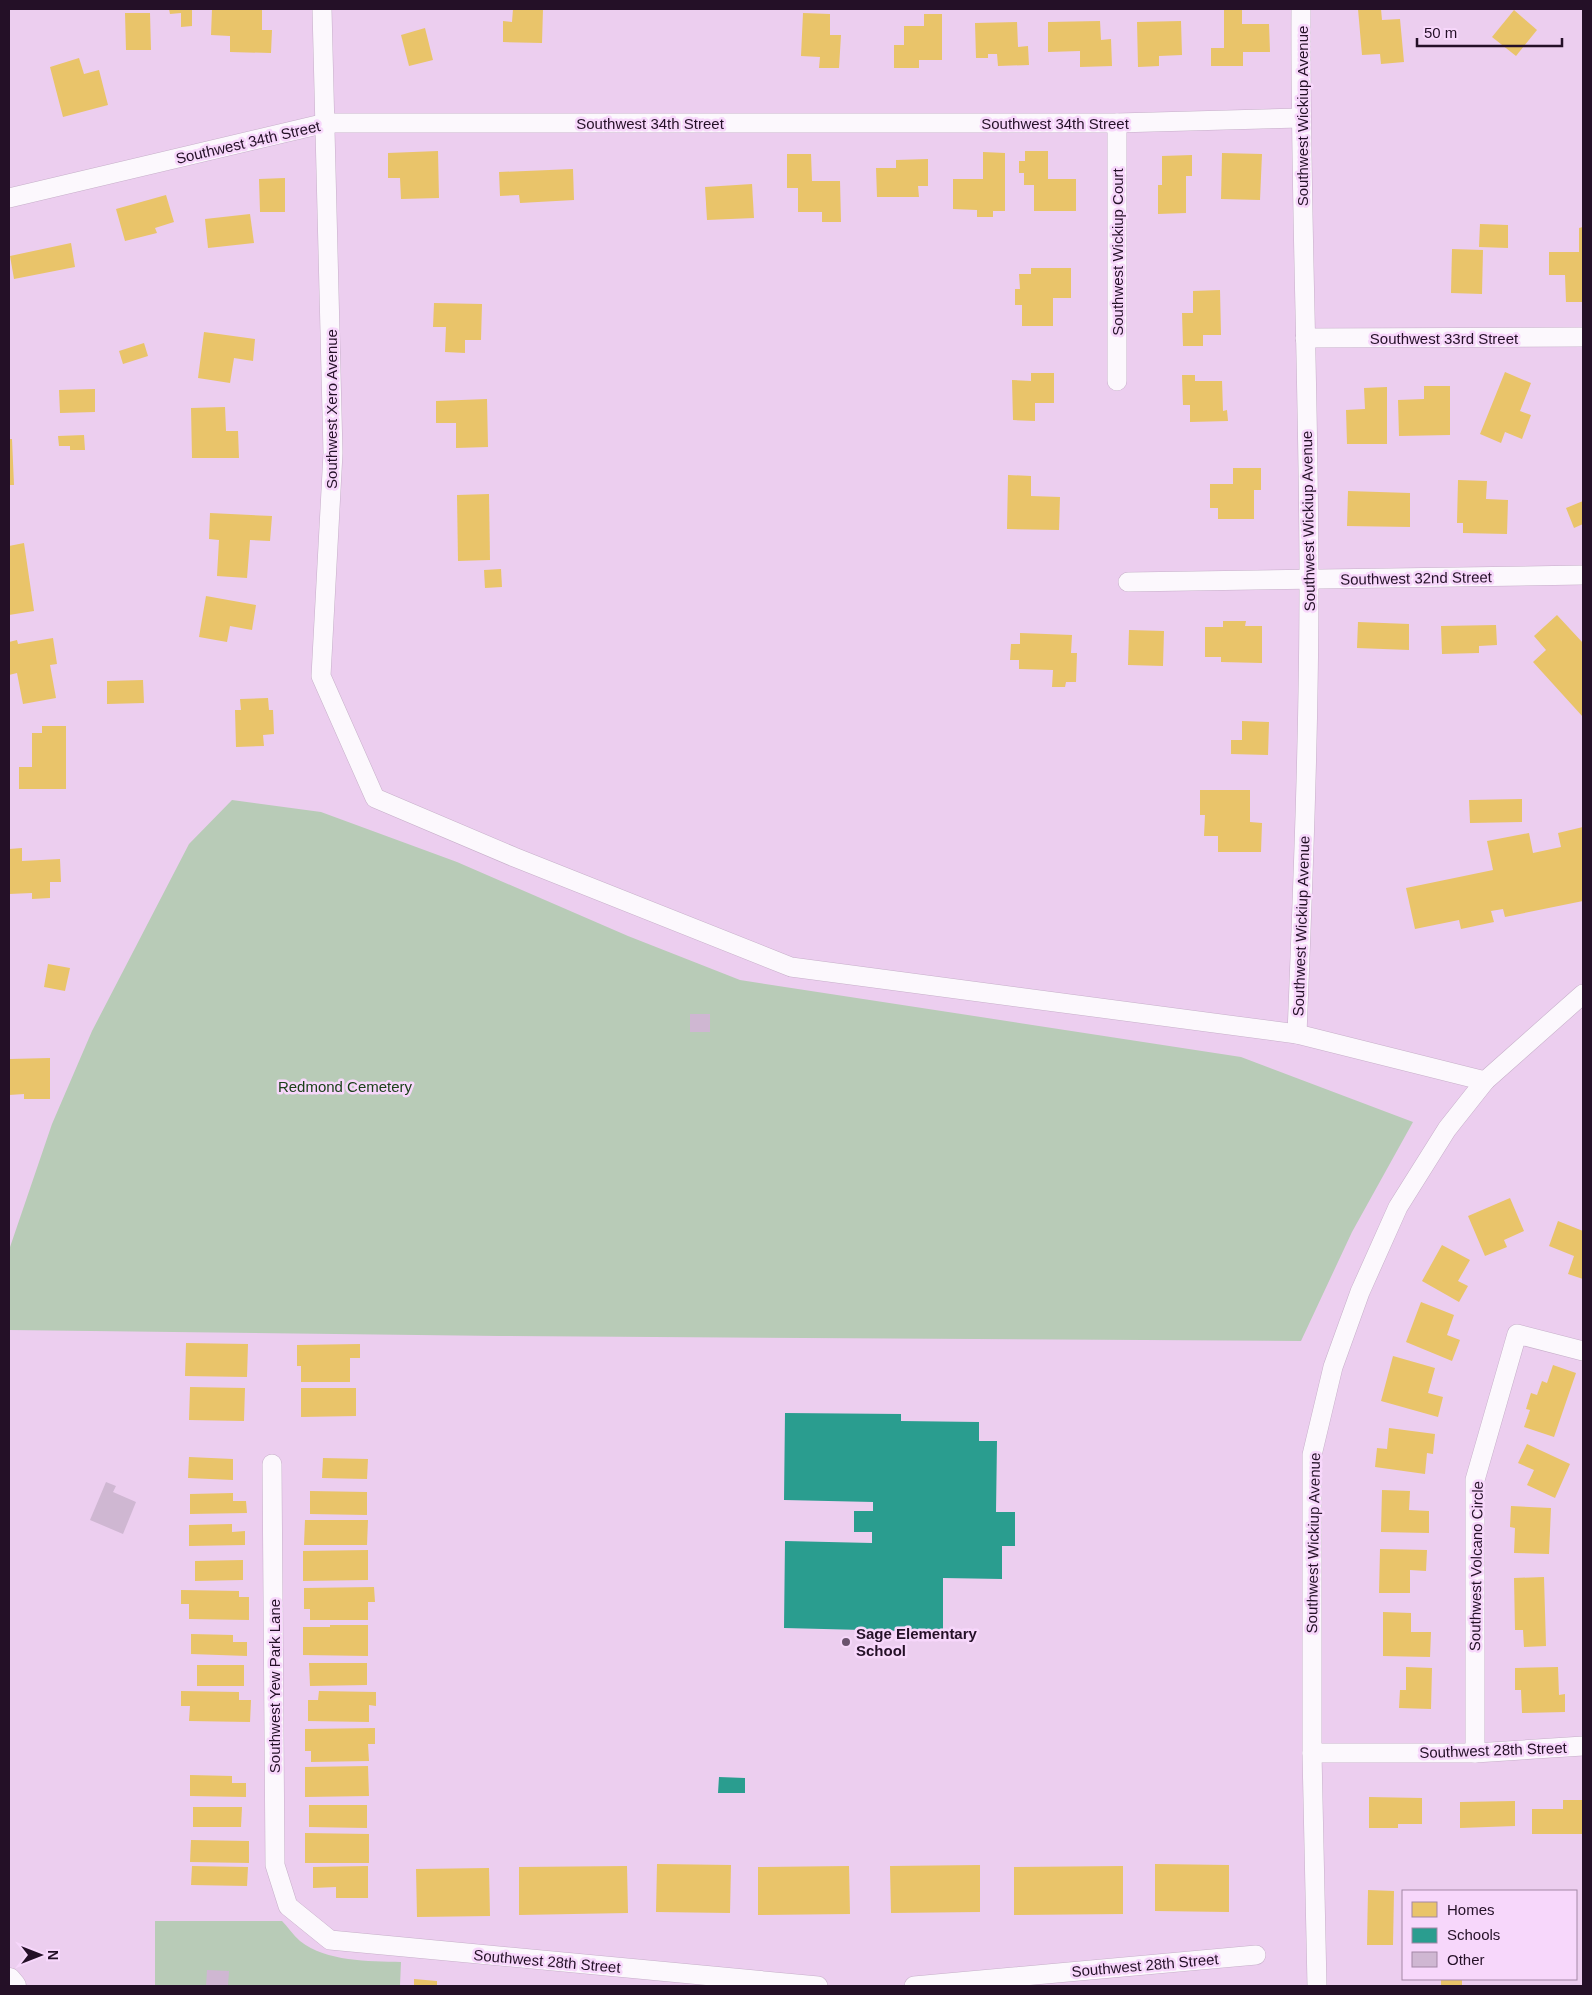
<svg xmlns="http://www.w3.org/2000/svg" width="1592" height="1995" font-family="Arial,sans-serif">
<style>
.green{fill:#b8cbb7}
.homes{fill:#e9c46a}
.schools{fill:#2a9d8f}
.building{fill:#cfb7d2}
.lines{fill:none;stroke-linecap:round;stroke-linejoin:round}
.minor-casing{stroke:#c6afc9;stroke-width:20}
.major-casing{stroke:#c6afc9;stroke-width:25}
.minor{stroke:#fcf8fd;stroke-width:19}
.major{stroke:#fcf8fd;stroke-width:24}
.poi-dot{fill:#6a526d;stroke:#f7d7fb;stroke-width:2}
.labels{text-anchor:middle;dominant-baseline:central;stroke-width:5;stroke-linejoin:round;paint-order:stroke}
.street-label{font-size:15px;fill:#241027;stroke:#f7d7fb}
.park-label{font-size:15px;fill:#1a4018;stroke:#f7d7fb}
.poi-label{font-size:15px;font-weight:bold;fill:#241027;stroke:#f7d7fb;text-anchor:start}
</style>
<rect width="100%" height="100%" fill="#ecceef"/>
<!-- green -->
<g class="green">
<path d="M232,800L321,812L457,862L628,936L740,980L1241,1057L1413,1122L1352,1232L1301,1341L499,1336L9,1330V1250L52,1124L92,1031L189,844Z"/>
<path d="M155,1921H282C288,1927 293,1935 300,1941C327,1962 368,1961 401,1962L400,1986H155Z"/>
</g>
<!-- homes -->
<g class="homes">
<path d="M169,9H192V26L181,27V13L170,14Z"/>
<path d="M212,9H262V30H272L271,53L230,52V36L211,35Z"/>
<path d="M513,9H543L542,43L503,42V21L512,22Z"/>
<path d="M1224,9H1242V24H1269L1270,52H1243V66H1211V48H1224Z"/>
<path d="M1358,9H1381L1382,20L1400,19L1404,62L1381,64L1380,54L1362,55Z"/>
<path d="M1514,10L1537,30L1516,56L1492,37Z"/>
<path d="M125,13H150L151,50H126Z"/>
<path d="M803,13L830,14V35H841L839,68H819L820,57L801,56Z"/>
<path d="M924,14H942V60H919V68H894V45H904V26H924Z"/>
<path d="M1100,21L1101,40L1111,39L1112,66L1080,67V51L1048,52V22Z"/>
<path d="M1181,21L1182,55L1159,56V66L1138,67L1137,22Z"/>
<path d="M1017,22L1018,47L1028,46L1029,65L998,66L997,54H988V58H976L975,23Z"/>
<path d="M425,28L433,60L409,66L401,35Z"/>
<path d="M79,58L84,74L99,70L108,105L63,117L50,67Z"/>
<path d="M438,151L439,198L401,199L400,178H388V153Z"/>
<path d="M1025,151H1048V179H1076V211H1034V185H1024V173H1019V161H1025Z"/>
<path d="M983,152L1005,153V211H993V217H977V210L953,209V179H983Z"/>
<path d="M1222,153L1262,154L1260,200L1221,199Z"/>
<path d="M787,154H811L812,181H840L841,222H822V212H798V188H787Z"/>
<path d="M1192,155V176H1186V213L1158,214V185H1162V156Z"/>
<path d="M928,159V186H918L919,197H877L876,168H896V160Z"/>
<path d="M573,169L574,200L520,203L519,195L500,196L499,172Z"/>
<path d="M285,178V212H260L259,179Z"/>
<path d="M752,184L754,218L707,220L705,187Z"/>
<path d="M166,195L174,222L155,228L157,233L125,241L116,209Z"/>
<path d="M250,214L254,243L208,248L205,219Z"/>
<path d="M1480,224L1508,225V248L1479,247Z"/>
<path d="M1583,227V302H1566L1565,275H1549V252H1579V228Z"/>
<path d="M71,243L75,267L14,279L10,256Z"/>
<path d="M1452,249L1483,250L1482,294L1451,293Z"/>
<path d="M1031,268H1071V298H1053V326H1022V305H1015V289H1020L1019,274H1031Z"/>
<path d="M1220,290L1221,335H1203V346H1183L1182,313H1193V291Z"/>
<path d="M434,303L482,304L481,340H465V353L445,352L446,327H433Z"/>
<path d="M204,332L255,339L253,361L234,358L230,383L198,378Z"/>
<path d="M144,343L148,356L123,364L119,351Z"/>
<path d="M1505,372L1531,383L1520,411L1531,415L1522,439L1505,432L1501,443L1480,434Z"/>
<path d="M1031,373H1054V403H1035V421L1013,420L1012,380L1031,381Z"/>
<path d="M1182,375H1195V381H1222L1223,411L1227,410L1228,421L1190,422V405H1183Z"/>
<path d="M1424,386H1450V435L1399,436L1398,400L1424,399Z"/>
<path d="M1387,387V444H1347L1346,410L1365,409L1364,388Z"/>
<path d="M95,389V412L60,413L59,390Z"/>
<path d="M487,399L488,447L456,448V423H436V401Z"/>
<path d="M225,407L226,431H238L239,458H192L191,408Z"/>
<path d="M84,435L85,450H70V446H59L58,436Z"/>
<path d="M9,439H12L14,485H9Z"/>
<path d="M1233,468H1261V490H1254V519H1218V508H1210V484H1233Z"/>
<path d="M1008,475L1031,476V496L1060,497L1059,530L1007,529Z"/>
<path d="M1458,480L1487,481L1486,499L1508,500L1507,534L1463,533V523H1457Z"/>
<path d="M1348,491L1410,493V527L1347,526Z"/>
<path d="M489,494L490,560L458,561L457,495Z"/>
<path d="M1583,501V524L1574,528L1566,508Z"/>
<path d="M210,513L272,516L270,541L250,540L247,578L217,576L219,540L209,539Z"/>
<path d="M24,543L34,611L9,615V546Z"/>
<path d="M501,569L502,587L485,588L484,570Z"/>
<path d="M206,596L256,605L252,630L230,626L227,642L199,637Z"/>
<path d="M1557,615L1583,643V717L1533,662L1546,650L1534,636Z"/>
<path d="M1223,621H1246L1245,626H1262V663L1221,662V657H1205V627H1223Z"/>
<path d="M1358,622L1409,624V650L1357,648Z"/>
<path d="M1496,625L1497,645L1479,646V653L1442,654L1441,626Z"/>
<path d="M1129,630L1164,631L1163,666L1128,665Z"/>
<path d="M1020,633L1072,635L1071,653H1077L1076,682H1066L1065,687H1052L1053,670L1019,669V660H1010L1011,644H1020Z"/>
<path d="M53,638L57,664L50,665L56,698L23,704L17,673L9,675V642L17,640L18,644Z"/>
<path d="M143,680L144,703L107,704V681Z"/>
<path d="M268,698L269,710H273L274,734L263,735L264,746L236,747L235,710H241L240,699Z"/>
<path d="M1242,721L1269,722L1268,755L1231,754V740H1242Z"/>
<path d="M42,726H66V789H19V767H32V733H42Z"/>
<path d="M1200,790H1250V822L1262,823L1261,852H1218V836H1204L1205,815H1200Z"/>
<path d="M1522,799V822L1470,823L1469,800Z"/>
<path d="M1583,827V901L1505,917L1503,909L1491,911L1494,922L1461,929L1459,920L1415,929L1406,888L1493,870L1487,841L1529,833L1533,853L1561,847L1558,833Z"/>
<path d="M22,848V861L60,859L61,882H50V898L32,899V893L9,894V849Z"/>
<path d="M48,964L70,968L65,991L44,987Z"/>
<path d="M50,1058V1099H24V1094L9,1095V1059Z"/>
<path d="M1510,1198L1524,1231L1504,1240L1507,1247L1485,1256L1468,1216Z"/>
<path d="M1558,1221L1583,1231V1279L1568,1274L1574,1256L1549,1246Z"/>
<path d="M1442,1245L1470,1260L1458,1281L1468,1286L1459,1302L1422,1281Z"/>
<path d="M1421,1302L1454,1315L1447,1335L1460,1340L1452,1361L1406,1342Z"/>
<path d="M186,1343L248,1344L247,1377L185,1376Z"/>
<path d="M360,1344V1358H350V1382H301V1366H297V1345Z"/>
<path d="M1393,1356L1435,1368L1428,1393L1443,1397L1438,1417L1381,1401Z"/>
<path d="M1553,1365L1576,1373L1554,1437L1524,1427L1530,1410L1526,1409L1531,1393L1537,1395L1542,1381L1547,1383Z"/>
<path d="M190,1387L245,1388L244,1421L189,1420Z"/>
<path d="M301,1388H356V1416L301,1417Z"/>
<path d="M1389,1428L1435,1434L1433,1454L1427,1453L1425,1474L1375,1467L1377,1448L1387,1449Z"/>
<path d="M1527,1444L1570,1464L1555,1498L1527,1485L1534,1470L1518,1463Z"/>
<path d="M189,1457L233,1459V1480L188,1478Z"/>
<path d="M323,1458L368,1459L367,1479L322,1478Z"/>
<path d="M1382,1490L1410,1491L1409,1510L1429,1511V1533L1381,1532Z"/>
<path d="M310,1491L367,1492V1515L310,1514Z"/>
<path d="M233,1493V1501H246L247,1513L190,1514V1494Z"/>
<path d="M1511,1506L1551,1508L1549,1554L1514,1553L1515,1528L1510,1527Z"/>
<path d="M305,1520H368L367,1545H304Z"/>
<path d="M232,1524V1532L245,1531V1545L189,1546V1525Z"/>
<path d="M1380,1549L1427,1550L1426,1571L1410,1570V1593H1379Z"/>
<path d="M368,1550V1580L303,1581V1551Z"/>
<path d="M243,1560V1580L195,1581V1561Z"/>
<path d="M1544,1577L1546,1646L1524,1647L1523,1630H1515L1514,1578Z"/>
<path d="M374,1587L375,1602H368V1620H310V1609H304V1588Z"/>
<path d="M181,1590L239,1591V1597H249V1620L189,1619V1604H181Z"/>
<path d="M1383,1612L1411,1613V1632H1431L1430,1657L1383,1656Z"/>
<path d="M330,1625H368V1656L303,1655V1627H330Z"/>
<path d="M191,1634L233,1635V1642H247V1656L191,1654Z"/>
<path d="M309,1663H367V1685L310,1686Z"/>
<rect x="197" y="1665" width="47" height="21"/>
<path d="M1406,1667L1432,1668L1431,1709L1399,1708L1400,1690H1406Z"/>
<path d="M1558,1667L1559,1695L1565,1694V1712L1522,1713L1521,1690H1515V1668Z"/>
<path d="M181,1691L239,1692V1700H251L250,1722L189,1721L190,1706H181Z"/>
<path d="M319,1691L376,1692V1706L369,1705V1722L308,1721V1700H318Z"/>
<path d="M375,1728V1744H368L369,1761L311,1762V1751H305V1729Z"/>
<path d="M368,1766L369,1796L305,1797V1767Z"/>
<path d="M190,1775L232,1776V1783H246V1797L190,1796Z"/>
<path d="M1369,1797L1422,1798V1824H1398V1828H1369Z"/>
<path d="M1563,1800H1583V1834H1532V1809H1563Z"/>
<path d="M1515,1801V1826L1460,1828V1802Z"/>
<path d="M309,1805H367V1828L309,1827Z"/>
<path d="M193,1807H242L241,1827H193Z"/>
<path d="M305,1833L369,1834V1863H305Z"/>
<path d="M191,1840L249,1841V1863L190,1862Z"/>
<path d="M657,1864L731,1865L730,1913L656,1912Z"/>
<path d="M1155,1864L1229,1865V1912L1155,1911Z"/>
<path d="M980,1865V1912L891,1913L890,1866Z"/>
<path d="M192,1866L248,1867L247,1886L191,1885Z"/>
<path d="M368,1866V1898H336V1887L313,1888V1867Z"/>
<path d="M627,1866L628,1913L519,1915V1867Z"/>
<path d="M849,1866L850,1914L758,1915V1867Z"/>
<path d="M1123,1866V1914L1014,1915V1867Z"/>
<path d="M489,1868L490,1916L417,1917L416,1869Z"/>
<path d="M1368,1890L1394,1891L1393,1945H1367Z"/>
<path d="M414,1979L437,1981V1986H414Z"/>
<rect x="1441" y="1979" width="21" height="7"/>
</g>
<!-- schools -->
<g class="schools">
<path d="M785,1413L901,1414V1421L979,1422V1441H997L996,1512H1015V1546H1002V1579L943,1578V1632L784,1628L785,1541L872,1543V1532H854V1511H873V1502L784,1500Z"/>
<path d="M719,1777L745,1778V1793H718Z"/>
</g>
<!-- building -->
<g class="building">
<rect x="690" y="1014" width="20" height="18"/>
<path d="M106,1482L116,1486L113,1492L136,1502L123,1534L90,1520Z"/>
<path d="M207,1970L229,1971L228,1986H206Z"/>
</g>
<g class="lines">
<!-- minor casing -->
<g class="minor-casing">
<g id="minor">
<path d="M322,9L333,453L321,676L375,798L514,857L791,967L1297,1034L1485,1081"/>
<path d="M1117,123V381"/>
<path d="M9,198L326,123H1117L1301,118"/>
<path d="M1305,338L1583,337"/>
<path d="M1128,582L1583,575"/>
<path d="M1297,1034C1303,883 1309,732 1309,581C1309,390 1300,199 1301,9"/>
<path d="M272,1464L275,1865L288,1906L330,1940L818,1986"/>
<path d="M1312,1753H1475L1583,1746"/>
<path d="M1475,1753V1480L1517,1334L1583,1351"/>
<path d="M914,1986L1256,1955"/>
<path d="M1317,1986L1312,1753V1455L1333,1367L1360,1292L1398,1207L1447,1129L1485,1081L1583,994"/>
</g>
</g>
<!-- major casing -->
<g class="major-casing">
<path id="major" d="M9,1980L14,1986"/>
</g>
<!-- minor -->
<use href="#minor" class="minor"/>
<!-- major -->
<use href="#major" class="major"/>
</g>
<!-- markers -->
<circle class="poi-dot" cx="846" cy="1642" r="5"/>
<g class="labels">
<!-- street labels -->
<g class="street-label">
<text transform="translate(1302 116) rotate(-90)">Southwest Wickiup Avenue</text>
<text x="650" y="123">Southwest 34th Street</text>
<text x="1055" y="123">Southwest 34th Street</text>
<text transform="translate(248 142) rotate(-13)">Southwest 34th Street</text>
<text transform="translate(1117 252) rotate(-90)">Southwest Wickiup Court</text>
<text x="1444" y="338">Southwest 33rd Street</text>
<text transform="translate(331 409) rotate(-90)">Southwest Xero Avenue</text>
<text transform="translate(1308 521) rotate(-91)">Southwest Wickiup Avenue</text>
<text transform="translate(1416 578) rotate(-1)">Southwest 32nd Street</text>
<text transform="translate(1301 926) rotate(-88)">Southwest Wickiup Avenue</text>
<text transform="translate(1313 1543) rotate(-89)">Southwest Wickiup Avenue</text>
<text transform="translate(1476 1566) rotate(-89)">Southwest Volcano Circle</text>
<text transform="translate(274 1686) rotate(-90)">Southwest Yew Park Lane</text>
<text transform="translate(1493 1750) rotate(-2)">Southwest 28th Street</text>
<text transform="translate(547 1961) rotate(5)">Southwest 28th Street</text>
<text transform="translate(1145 1965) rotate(-5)">Southwest 28th Street</text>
</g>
<!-- park labels -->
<g class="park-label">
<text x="345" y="1086">Redmond Cemetery</text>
</g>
<!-- poi labels -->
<g class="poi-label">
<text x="856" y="1633">Sage Elementary<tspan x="856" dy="17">School</tspan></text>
</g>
</g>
<!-- border -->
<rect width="1592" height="1995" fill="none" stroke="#241027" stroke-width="20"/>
<!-- legend -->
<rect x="1402" y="1890" width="175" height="90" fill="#f7d7fb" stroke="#a387a6"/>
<rect x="1412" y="1902" width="25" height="15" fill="#e9c46a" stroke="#a387a6"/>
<text x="1447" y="1915" font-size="15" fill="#241027">Homes</text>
<rect x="1412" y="1928" width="25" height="15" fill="#2a9d8f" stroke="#a387a6"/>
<text x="1447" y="1940" font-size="15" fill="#241027">Schools</text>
<rect x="1412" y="1952" width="25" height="15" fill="#cfb7d2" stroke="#a387a6"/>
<text x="1447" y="1965" font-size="15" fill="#241027">Other</text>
<!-- north arrow -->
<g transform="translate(40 1955) rotate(90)" stroke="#f7d7fb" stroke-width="4" paint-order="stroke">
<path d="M0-4L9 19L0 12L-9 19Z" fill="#241027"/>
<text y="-8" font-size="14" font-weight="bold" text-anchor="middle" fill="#241027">N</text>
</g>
<!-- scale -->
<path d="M1417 38v8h145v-8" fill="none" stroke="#241027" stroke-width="2.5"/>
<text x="1424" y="38" font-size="15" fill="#241027" stroke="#f7d7fb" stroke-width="4" paint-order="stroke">50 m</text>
</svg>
